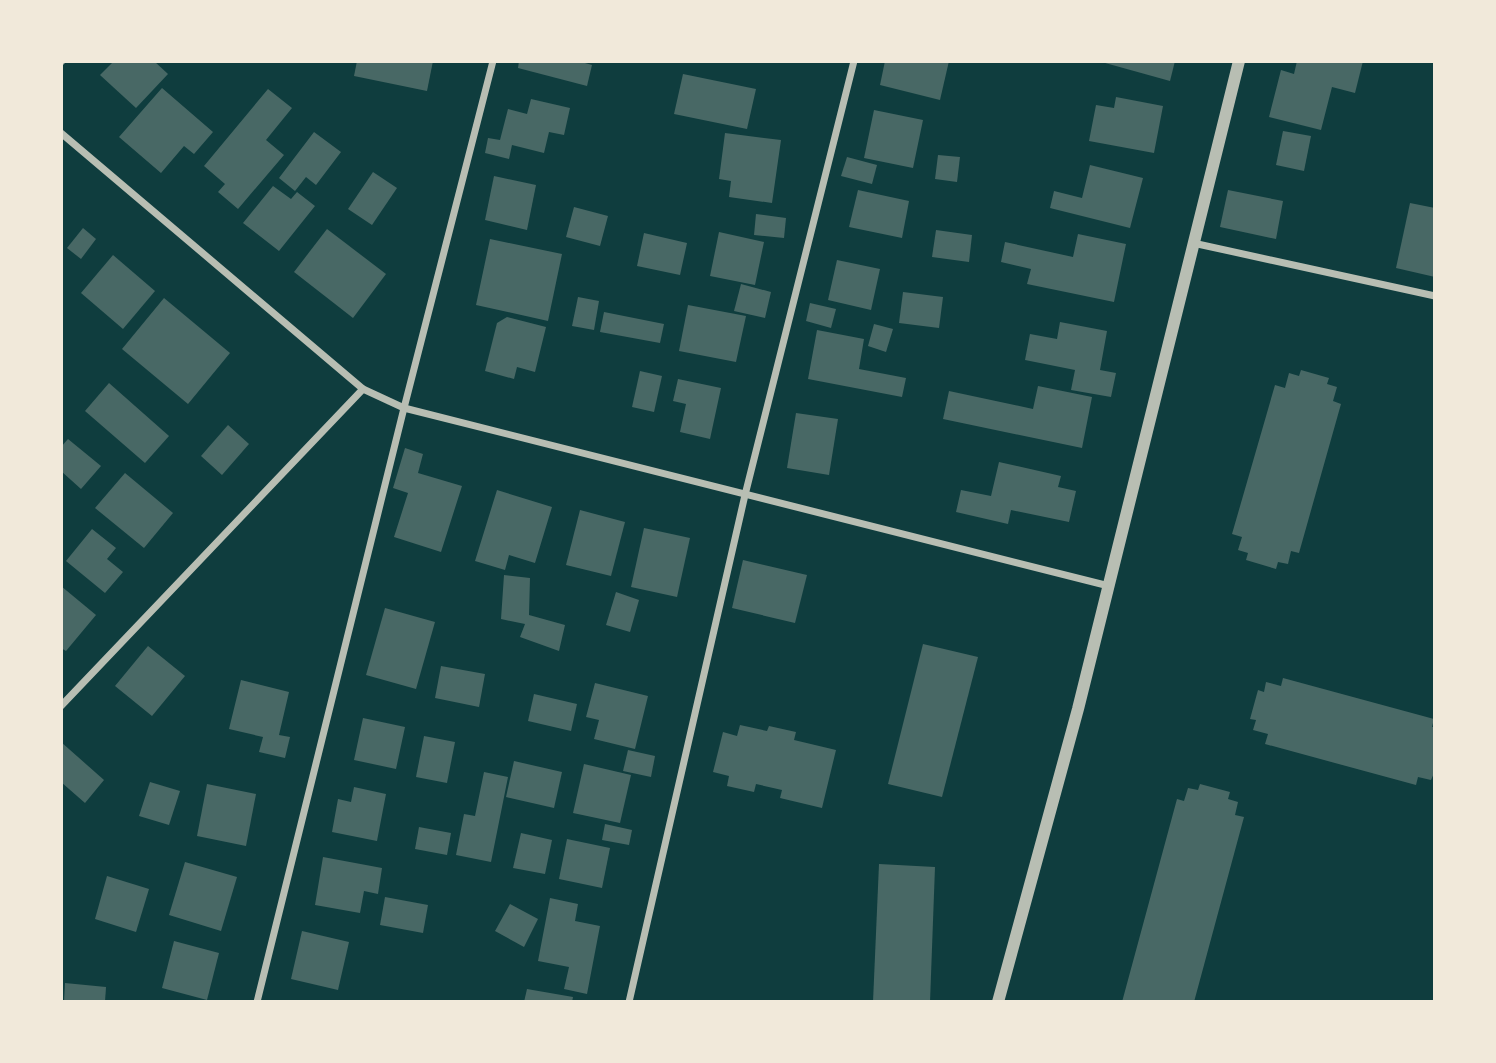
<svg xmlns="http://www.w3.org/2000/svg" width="1496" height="1063" font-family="'IBM Plex Sans',sans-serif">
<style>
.building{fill:#486865}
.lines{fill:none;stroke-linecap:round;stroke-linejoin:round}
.minor{stroke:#b8beb3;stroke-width:7}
.tertiary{stroke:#b8beb3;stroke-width:12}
</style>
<rect width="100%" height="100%" fill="#0f3d3e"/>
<!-- building -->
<g class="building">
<path d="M114,61H154L168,74L136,108L100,75Z"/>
<path d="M357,61H433L427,91L354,76Z"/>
<path d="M519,61H578L592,65L587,86L518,68Z"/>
<path d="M885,61H949L940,100L880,85Z"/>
<path d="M1098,61H1175L1170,81Z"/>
<path d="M1297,61H1363L1355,93L1332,87L1321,130L1269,117L1281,70L1294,74Z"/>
<path d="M683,74L756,89L747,129L674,114Z"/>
<path d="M162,88L213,132L194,154L184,146L161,173L119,137Z"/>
<path d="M268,89L292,108L266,140L284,155L238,209L218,192L225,184L204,166Z"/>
<path d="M1116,97L1163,106L1154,153L1089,141L1096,105L1114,108Z"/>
<path d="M531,99L570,108L564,135L549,132L544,153L512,145L509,159L485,153L488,138L500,140L508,109L527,114Z"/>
<path d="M874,110L923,120L913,168L864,158Z"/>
<path d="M1283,131L1311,136L1304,171L1276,165Z"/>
<path d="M314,132L341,152L316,185L306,177L295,191L279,178Z"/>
<path d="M725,133L781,140L772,203L729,197L731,181L719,179Z"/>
<path d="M938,155L960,157L957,182L935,179Z"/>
<path d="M847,157L877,165L872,184L841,176Z"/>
<path d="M1090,165L1143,178L1130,228L1050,208L1054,191L1082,198Z"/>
<path d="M373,172L397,188L372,225L348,209Z"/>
<path d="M494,176L536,185L527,230L485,220Z"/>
<path d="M273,186L291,199L297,192L315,206L279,251L243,223Z"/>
<path d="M858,190L909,201L902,238L849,227Z"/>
<path d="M1228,190L1283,201L1276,239L1220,227Z"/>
<path d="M1410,203L1435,208V277L1396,268Z"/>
<path d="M574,207L608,216L600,246L566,237Z"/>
<path d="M756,214L786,218L784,238L754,235Z"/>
<path d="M83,228L96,239L81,259L67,248Z"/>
<path d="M327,229L386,274L353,318L294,272Z"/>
<path d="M936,230L972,235L969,262L932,257Z"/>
<path d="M719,232L764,242L755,285L710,276Z"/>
<path d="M644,233L687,243L680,275L637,266Z"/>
<path d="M1078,234L1126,244L1114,302L1027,284L1031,269L1001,262L1005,242L1073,257Z"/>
<path d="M490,239L562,254L548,321L476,305Z"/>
<path d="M113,255L155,291L123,329L81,293Z"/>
<path d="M837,260L880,269L871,310L828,300Z"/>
<path d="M741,284L771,292L765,318L734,311Z"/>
<path d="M903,292L943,297L939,328L899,323Z"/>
<path d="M578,297L599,301L594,330L572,326Z"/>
<path d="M164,298L230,353L188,404L122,349Z"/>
<path d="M810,303L836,309L831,328L806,321Z"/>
<path d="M688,305L746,316L736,362L679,351Z"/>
<path d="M604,312L664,324L660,343L600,332Z"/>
<path d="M507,317L546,327L535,372L517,367L514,379L485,371L497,323Z"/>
<path d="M1060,322L1107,331L1100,370L1116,373L1111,397L1071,390L1075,370L1025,360L1030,334L1057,339Z"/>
<path d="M874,324L893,329L886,352L868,346Z"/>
<path d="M817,330L864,339L859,369L906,378L902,397L808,379Z"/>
<path d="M1301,370L1329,378L1327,384L1337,387L1333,401L1341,404L1299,553L1291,551L1288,564L1278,562L1276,569L1246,560L1248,553L1238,550L1242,537L1232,534L1275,385L1285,388L1289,373L1299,376Z"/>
<path d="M640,371L662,376L654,412L632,407Z"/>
<path d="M678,379L721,388L710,439L680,432L686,404L673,401Z"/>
<path d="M109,383L169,436L145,463L85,411Z"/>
<path d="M1038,386L1092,397L1082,448L943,419L949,391L1033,409Z"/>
<path d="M796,413L838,419L829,475L787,468Z"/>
<path d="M228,425L249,444L222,475L201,456Z"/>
<path d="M68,439L101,466L81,489L61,471V447Z"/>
<path d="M405,448L423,454L418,473L462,486L441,552L394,537L408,493L393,488Z"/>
<path d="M999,462L1061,476L1058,487L1076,491L1069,522L1011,510L1008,524L956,512L961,490L991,496Z"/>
<path d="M125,473L173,513L144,548L95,508Z"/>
<path d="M497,490L552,507L535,563L509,555L505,570L475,561Z"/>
<path d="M580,510L625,522L611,576L566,565Z"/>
<path d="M644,528L690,538L677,597L631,587Z"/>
<path d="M92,529L116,548L107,559L123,572L105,593L66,561Z"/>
<path d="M743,560L807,575L795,623L732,608Z"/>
<path d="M504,575L530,578L529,615L565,625L559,651L520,637L525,624L501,619Z"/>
<path d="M61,586L96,615L66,651L61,648Z"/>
<path d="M616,592L639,600L630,632L606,625Z"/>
<path d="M385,608L435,622L416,689L366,675Z"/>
<path d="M923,644L978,657L942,797L888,784Z"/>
<path d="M148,646L185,676L152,716L115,686Z"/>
<path d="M441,666L485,674L479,707L435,698Z"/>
<path d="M1283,678L1434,719L1432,727H1435V771L1431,780L1418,777L1416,785L1265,744L1268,734L1253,730L1256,720L1250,719L1258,690L1264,692L1266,682L1281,686Z"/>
<path d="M241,680L289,692L279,735L290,737L285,758L259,752L263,737L229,729Z"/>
<path d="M595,683L648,696L635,749L594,739L599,720L586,717Z"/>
<path d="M534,694L577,704L571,731L528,721Z"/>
<path d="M363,718L405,727L396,769L354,760Z"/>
<path d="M740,725L767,731L769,726L796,732L794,740L836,750L822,808L780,798L782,790L756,784L754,792L727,786L729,776L713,772L723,732L737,736Z"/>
<path d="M424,736L455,742L447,783L416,777Z"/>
<path d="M61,742L104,780L85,803L61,782Z"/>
<path d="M628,750L655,756L651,777L623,771Z"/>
<path d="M514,761L562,772L554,808L506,797Z"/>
<path d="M584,764L631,775L620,823L573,813Z"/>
<path d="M484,772L508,777L491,862L456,855L464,814L475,816Z"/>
<path d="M150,782L180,791L169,825L139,816Z"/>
<path d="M207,784L256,794L246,846L197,836Z"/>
<path d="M1200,784L1230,792L1228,799L1238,802L1235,815L1244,817L1194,1002H1122L1177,799L1184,801L1188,788L1198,790Z"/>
<path d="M354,787L386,794L377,841L332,832L338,799L351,802Z"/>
<path d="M605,824L632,830L629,845L602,840Z"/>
<path d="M419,827L451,833L447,855L415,849Z"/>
<path d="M521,833L552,840L545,874L513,868Z"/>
<path d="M567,839L610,848L602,888L559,879Z"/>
<path d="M323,857L382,868L378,894L364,891L360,913L315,905Z"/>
<path d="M185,862L237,877L221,931L169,915Z"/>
<path d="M879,864L935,867L930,1002H873Z"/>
<path d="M107,876L149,889L136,932L95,919Z"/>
<path d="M385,897L428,905L423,933L380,925Z"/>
<path d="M550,898L578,904L575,921L600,926L587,994L564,989L569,967L538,961Z"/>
<path d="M510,904L538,919L524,947L495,931Z"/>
<path d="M302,931L349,942L338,990L291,979Z"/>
<path d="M174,941L219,953L207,1000L162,988Z"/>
<path d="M65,983L106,987L105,1002H64Z"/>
<path d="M527,989L573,997L572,1002H524Z"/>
</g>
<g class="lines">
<!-- minor -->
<g class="minor">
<path d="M61,62L62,61"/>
<path d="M61,133L363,389L404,408L1109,586"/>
<path d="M1193,243L1435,296"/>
<path d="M61,706L363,389"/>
<path d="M257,1002L404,408L493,61"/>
<path d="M629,1002L745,495L854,61"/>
</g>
<!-- tertiary -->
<path class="tertiary" d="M998,1002L1078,709L1239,61"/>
</g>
<!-- border -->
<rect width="1496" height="1063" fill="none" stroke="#f1e9da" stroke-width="126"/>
</svg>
